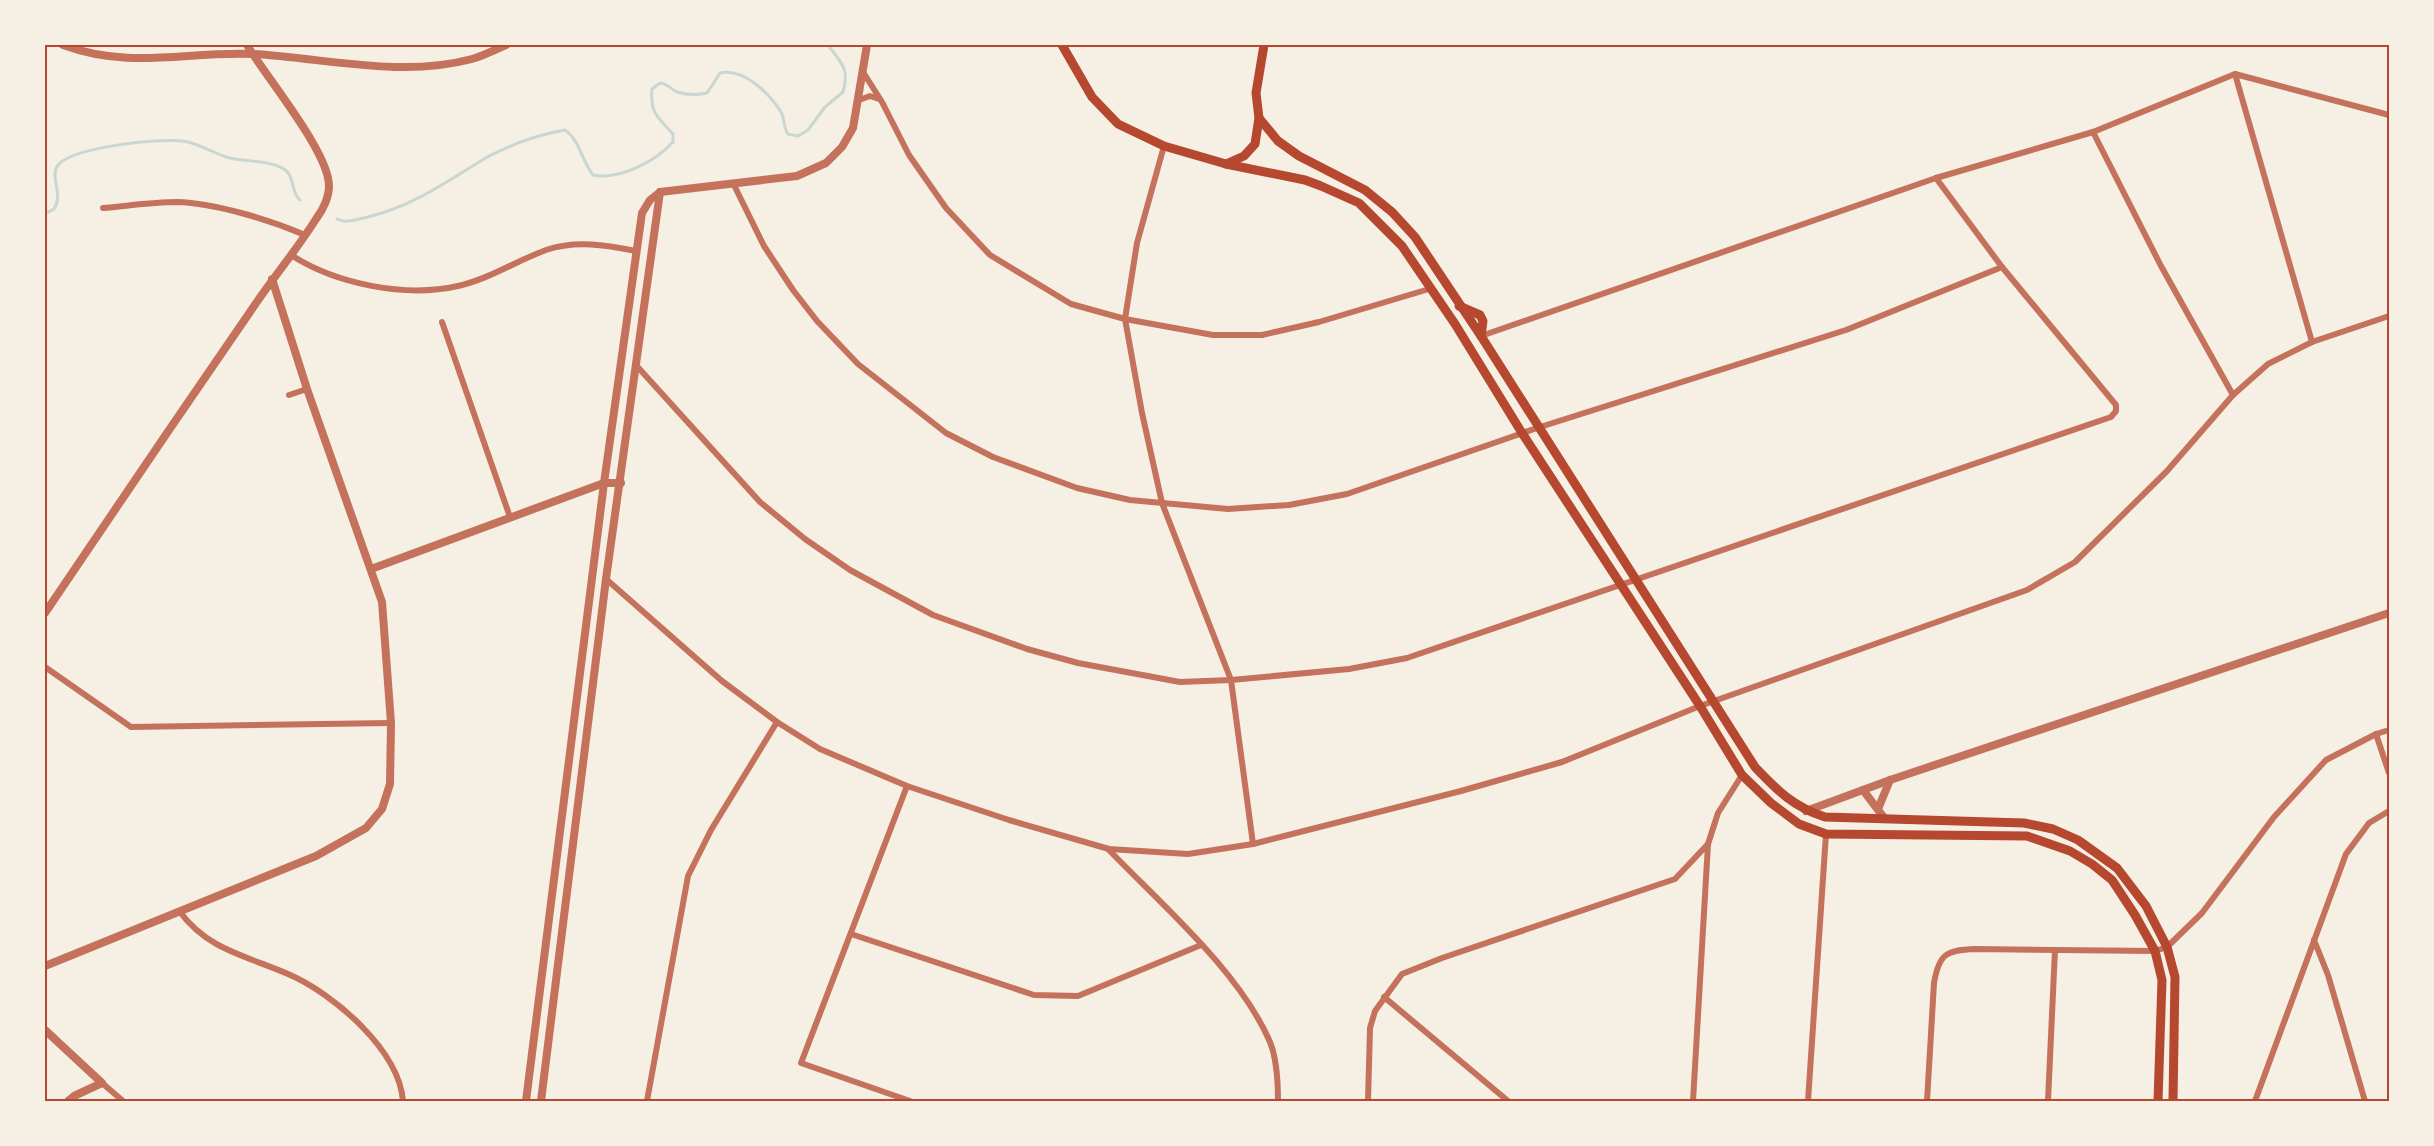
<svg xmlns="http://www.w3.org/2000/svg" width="2434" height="1146" font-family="'Open Sans',sans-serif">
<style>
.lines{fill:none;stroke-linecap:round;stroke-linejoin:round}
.stream{stroke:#c9d6d2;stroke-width:3}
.minor{stroke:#c5725c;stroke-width:6}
.tertiary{stroke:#c5725c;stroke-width:8}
.secondary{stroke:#b5482f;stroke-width:9}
.neatline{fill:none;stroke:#b5482f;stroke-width:2}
</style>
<rect width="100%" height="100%" fill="#f6efe4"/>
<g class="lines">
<!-- stream -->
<g class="stream">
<path d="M45,214L54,209C64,193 49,177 58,165C73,147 159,138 183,141C199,143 214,154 230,158C246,162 266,160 280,167C297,174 289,191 300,200"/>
<path d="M337,219C347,224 357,219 368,217C417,205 449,179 491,155C513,144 541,134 565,130C579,139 582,161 593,175C619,180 655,162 673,142V134C658,117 650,114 652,89L660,83C668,84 671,89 677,92C687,95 698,95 707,93L720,73C744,68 769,93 781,112C785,119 783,127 788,134L798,136L808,130L825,107L843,92C850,68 841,63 828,45"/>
</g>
<!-- minor -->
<g class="minor">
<path d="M863,72L882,102L909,155L946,208L990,255L1071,304L1125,319L1213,335H1262L1319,322L1429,289"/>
<path d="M2235,74L2312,342"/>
<path d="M859,100L870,96L879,99"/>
<path d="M2093,132L2161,266L2233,395"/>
<path d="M1164,146L1137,243L1125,319L1142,413L1162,503L1231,680L1253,844"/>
<path d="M733,183L764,246L793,290L817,321L858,364L946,433L993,457L1077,488L1130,500L1228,509L1289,505L1347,494L1537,428L1846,330L2002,267"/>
<path d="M103,208C127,206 152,202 177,202C215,203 270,220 305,235"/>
<path d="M291,255C336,284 405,298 458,286C489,279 516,261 546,250C576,240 606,245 636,251"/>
<path d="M442,322L510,517"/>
<path d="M1481,336L1936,178L2093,132L2235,74L2389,115"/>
<path d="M635,364L760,502L805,539L850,570L933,615L1027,649L1078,663L1180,682L1231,680L1349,669L1407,658L2111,417L2116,411V405L2002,267L1936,178"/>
<path d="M289,395L307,389"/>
<path d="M606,579L722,681L777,722L820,749L907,786L1009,820L1109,849L1188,854L1253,844L1461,791L1562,762L1700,706L2027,590L2075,562L2167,471L2233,395L2268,364L2312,342L2389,316"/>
<path d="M45,667L131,727L391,723"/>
<path d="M2376,734L2389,773"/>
<path d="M907,786L801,1063L910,1101"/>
<path d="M1109,850C1162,905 1240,972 1270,1042C1277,1059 1278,1083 1278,1101"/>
<path d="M180,912C208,950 247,956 288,974C333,993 399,1050 403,1101"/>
<path d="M851,934L1034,995L1078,996L1201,945"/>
<path d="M2314,940L2328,975L2365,1101"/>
<path d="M1384,997L1508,1101"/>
<path d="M102,1083L123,1101"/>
<path d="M647,1101L688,876L711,830L777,722"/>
<path d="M1368,1101L1370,1028L1375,1011L1402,974L1442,958L1675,879L1708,844"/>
<path d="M1693,1101L1708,844L1718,813L1742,775"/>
<path d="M1808,1101L1826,834"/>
<path d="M1927,1101L1934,983C1939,954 1946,950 1975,949L2155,951L2167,947L2202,913L2274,817L2326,760L2376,734L2389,730"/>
<path d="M2048,1101L2055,950"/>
<path d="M2255,1101L2346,854L2369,823L2389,811"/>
</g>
<!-- tertiary -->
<g class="tertiary">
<path d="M63,45C131,70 185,51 253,54C325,58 401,78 472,59C483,56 495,50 506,45"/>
<path d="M371,569L604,483H621"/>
<path d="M45,613C113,512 181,412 250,312C271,280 296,251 316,219C323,210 329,197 329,186C329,152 266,77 247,45"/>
<path d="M1863,790L1885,819"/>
<path d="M1878,809L1890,780"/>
<path d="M1806,811L1890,780L2389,613"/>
<path d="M45,966L316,856L366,828L382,809L390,784L391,723L382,602L307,389L272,279"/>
<path d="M45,1030L102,1083L74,1096L68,1101"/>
<path d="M526,1101L604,483L642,213L650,200L660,192L797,176L826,163L842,147L853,128L867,45"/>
<path d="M541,1101L606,579L660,192"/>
</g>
<!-- secondary -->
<g class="secondary">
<path d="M1062,45L1092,97L1118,124L1164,146L1226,164L1305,180L1321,186L1359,203L1402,246L1455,324L1522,433L1700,706L1742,775L1771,803L1799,824L1826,834L2027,836L2070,851L2092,864L2112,880L2135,915L2155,951L2162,980L2158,1101"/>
<path d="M1259,118L1278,141L1299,156L1365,190L1392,212L1415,237L1481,336L1755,767C1777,790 1793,807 1825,817L2024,823L2053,829L2078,840L2117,868L2146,906L2167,947L2175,977L2173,1101"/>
<path d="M1226,164L1244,156L1255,144L1259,118L1256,93L1264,45"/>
<path d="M1459,306L1480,315L1483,321L1481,336"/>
</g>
</g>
<!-- border -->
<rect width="2434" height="1146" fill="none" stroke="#f6efe4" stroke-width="93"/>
<rect x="46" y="46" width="2342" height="1054" class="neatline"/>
</svg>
